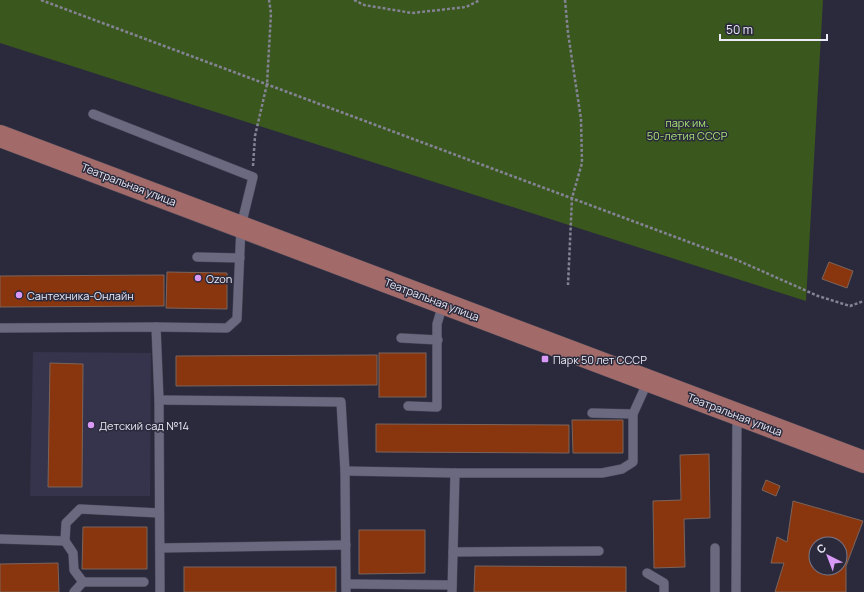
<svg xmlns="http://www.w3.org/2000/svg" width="864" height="592" font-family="Manrope,sans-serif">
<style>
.built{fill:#35344c}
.green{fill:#3a571e}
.building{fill:#89360f;stroke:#7c645b;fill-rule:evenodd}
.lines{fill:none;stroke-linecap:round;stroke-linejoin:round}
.service-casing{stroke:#474656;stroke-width:10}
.primary-casing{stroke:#474656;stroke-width:23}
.path{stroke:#838393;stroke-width:2.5;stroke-dasharray:3 2;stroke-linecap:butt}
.service{stroke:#6a697f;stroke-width:9}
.primary{stroke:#a26b69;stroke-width:22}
.poi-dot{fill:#d99af7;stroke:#2b2a3d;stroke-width:1.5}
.labels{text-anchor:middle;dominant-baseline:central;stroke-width:3;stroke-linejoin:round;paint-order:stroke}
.park-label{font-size:11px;fill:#a7e274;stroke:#2b2a3d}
.street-label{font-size:11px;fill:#ebebf7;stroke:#2b2a3d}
.poi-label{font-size:11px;fill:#ebebf7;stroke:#2b2a3d;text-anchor:start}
</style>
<rect width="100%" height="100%" fill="#2b2a3d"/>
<!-- built -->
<path class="built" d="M33,352L151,353L150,496H30Z"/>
<!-- green -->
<path class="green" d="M0,0H823L806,301L0,43Z"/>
<!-- building -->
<g class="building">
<path d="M829,262L853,271L847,288L822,279Z"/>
<path d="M167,272L227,273V309L166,308Z"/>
<path d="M164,275V306L0,307V276Z"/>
<rect x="379" y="353" width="47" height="44"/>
<path d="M377,355V385L176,386V356Z"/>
<path d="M50,363L83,364L82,487H48Z"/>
<path d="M572,420H623V453H573Z"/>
<path d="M376,424L569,425V453L376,452Z"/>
<path d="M709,454L710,518L684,519L685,567L654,568L653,501L681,500L680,455Z"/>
<path d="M766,480L780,486L776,496L762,490Z"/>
<path d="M793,501L863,521L846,566V592H775L784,563H771L777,537L787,542ZM816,544H840V568H816Z"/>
<path d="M83,527H147V569H82Z"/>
<path d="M359,530H425V573L359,574Z"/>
<path d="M58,563L59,592H0V564Z"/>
<path d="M475,566L626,567V592H474Z"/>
<rect x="184" y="567" width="152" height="25"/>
</g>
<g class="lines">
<!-- service casing -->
<g class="service-casing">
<g id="service">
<path d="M93,114L253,177L241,226L237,319L227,328L156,327"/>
<path d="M197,257L240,258"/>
<path d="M0,328L156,327L159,400L160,592"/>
<path d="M401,338L438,340"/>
<path d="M159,400L341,402L345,471L346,592"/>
<path d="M408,406L437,407V324L443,304"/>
<path d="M592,413L633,414"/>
<path d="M345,471L455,473"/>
<path d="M0,539L65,541L66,523L80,509L159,513"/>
<path d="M65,541L73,553L74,570L83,582"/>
<path d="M160,548L346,545"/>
<path d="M715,548V592"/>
<path d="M453,552L599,551"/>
<path d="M647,573L664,583V592"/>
<path d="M346,584L452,585"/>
<path d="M74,592L83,582H144"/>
<path d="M452,592L455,473H602L622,469L633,462V414L648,381"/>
<path d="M736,592L737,415"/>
</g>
</g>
<!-- primary casing -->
<g class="primary-casing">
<path id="primary" d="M0,136L864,462"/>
</g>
<!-- path -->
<g class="path">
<path d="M41,0L737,260L818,296L850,306L864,301"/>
<path d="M354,0L364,5L412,13L466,7L480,0"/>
<path d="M565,0L568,33L581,119L582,163L572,198L568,285"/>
<path d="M253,166L255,136L267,84L271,13L269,0"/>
</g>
<!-- service -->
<use href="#service" class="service"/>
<!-- primary -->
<use href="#primary" class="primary"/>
</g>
<!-- markers -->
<g class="poi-dot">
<circle cx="198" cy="278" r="4"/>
<circle cx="19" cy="295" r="4"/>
<rect x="541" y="355" width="8" height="8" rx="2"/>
<circle cx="91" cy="425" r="4"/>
</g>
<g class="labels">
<!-- park labels -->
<g class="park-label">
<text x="687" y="122">парк им.<tspan x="687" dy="13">50-летия СССР</tspan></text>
</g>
<!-- street labels -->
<g class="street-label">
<text transform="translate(129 184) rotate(21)">Театральная улица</text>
<text transform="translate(432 299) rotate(21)">Театральная улица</text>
<text transform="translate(735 414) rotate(21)">Театральная улица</text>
</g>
<!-- poi labels -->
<g class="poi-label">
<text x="206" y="278">Ozon</text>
<text x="27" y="295">Сантехника-Онлайн</text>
<text x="553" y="359">Парк 50 лет СССР</text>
<text x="99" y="425">Детский сад №14</text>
</g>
</g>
<!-- north arrow -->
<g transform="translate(828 556) rotate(318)"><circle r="19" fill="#2b2a3d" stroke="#787787"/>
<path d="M0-3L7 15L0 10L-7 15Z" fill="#d99af7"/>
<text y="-6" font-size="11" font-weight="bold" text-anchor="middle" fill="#ebebf7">С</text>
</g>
<!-- scale -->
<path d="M720 34v6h107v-6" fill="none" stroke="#ebebf7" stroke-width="2"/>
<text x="726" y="34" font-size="12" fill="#ebebf7" stroke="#2b2a3d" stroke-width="3" paint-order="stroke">50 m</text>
</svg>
